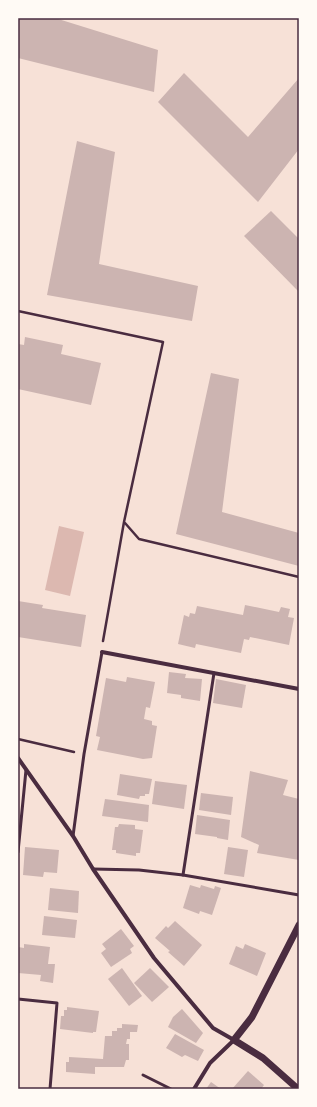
<svg xmlns="http://www.w3.org/2000/svg" width="317" height="1107" font-family="Lora,serif">
<style>
.water{fill:#dcb8b0}
.building{fill:#ccb4b1}
.lines{fill:none;stroke-linecap:round;stroke-linejoin:round}
.path{stroke:#4a2c40;stroke-width:2.5}
.service{stroke:#4a2c40;stroke-width:3}
.minor{stroke:#4a2c40;stroke-width:4}
.tertiary{stroke:#4a2c40;stroke-width:7}
.neatline{fill:none;stroke:#4a2c40;stroke-width:1.5}
</style>
<rect width="100%" height="100%" fill="#f7e1d7"/>
<!-- water -->
<path class="water" d="M59,526L84,532L70,596L45,590Z"/>
<!-- building -->
<g class="building">
<path d="M18,18H55L158,50L154,92L18,58Z"/>
<path d="M184,73L248,137L299,78V149L258,202L158,102Z"/>
<path d="M77,141L115,152L99,264L198,286L192,321L47,295Z"/>
<path d="M271,211L299,239V292L244,236Z"/>
<path d="M25,337L63,345L61,354L101,363L91,405L18,389V344L24,345Z"/>
<path d="M211,373L239,379L222,512L299,533V566L176,534Z"/>
<path d="M18,601L43,605L42,608L86,615L81,647L18,637Z"/>
<path d="M245,605L279,612L281,607L290,609L288,617L294,618L289,645L250,637L249,640L244,639L241,653L196,644L195,648L178,644L184,615L189,617L190,613L195,614L197,606L243,615Z"/>
<path d="M169,672L186,674L185,678L202,679L200,701L181,698V695L167,693Z"/>
<path d="M127,677L155,682L150,708L146,707L144,719L152,721V725L157,726L152,758L143,759L97,750L100,737L96,736L106,678L126,682Z"/>
<path d="M216,679L246,685L242,708L213,703Z"/>
<path d="M250,771L288,780L283,795L299,799V860L257,853L259,845L241,837Z"/>
<path d="M120,774L152,779L149,794H145V796H140L139,799L117,795Z"/>
<path d="M155,781L187,785L184,809L152,804Z"/>
<path d="M201,793L233,797L231,815L199,810Z"/>
<path d="M105,799L149,805L148,822L102,816Z"/>
<path d="M197,815L230,820L228,840L217,838V837L195,834Z"/>
<path d="M119,824L135,825V829L143,830L140,853H136V856L116,853V850H112L115,827H118Z"/>
<path d="M25,847L59,850L57,873L44,872L43,877L23,875Z"/>
<path d="M228,847L248,850L244,877L224,874Z"/>
<path d="M190,885L200,888L201,885L214,889L215,886L221,888L212,915L200,911L199,914L183,908Z"/>
<path d="M50,888L79,891L78,913L48,910Z"/>
<path d="M44,916L77,920L75,938L42,935Z"/>
<path d="M175,921L202,945L184,966L168,952L170,951L155,938L166,926L168,928Z"/>
<path d="M121,929L134,946L130,949L132,953L111,967L101,953L106,949L102,944Z"/>
<path d="M24,944L50,947L48,964H55L53,983L40,981L41,975L18,973V947L24,948Z"/>
<path d="M245,944L266,953L257,976L229,964L236,946L243,949Z"/>
<path d="M122,968L142,996L129,1006L108,979Z"/>
<path d="M150,968L169,987L152,1002L134,983Z"/>
<path d="M67,1007L99,1011L96,1032H93V1033L60,1029L61,1016H64V1010H67Z"/>
<path d="M182,1009L203,1033L196,1043L168,1027L173,1017Z"/>
<path d="M122,1024L138,1025L137,1032H130V1039H127L126,1044H129V1060H126L124,1067H95V1074L66,1072V1062H69V1057L103,1059L105,1036H112V1031H117V1028H122Z"/>
<path d="M175,1034L204,1050L198,1061L185,1055L182,1057L166,1048Z"/>
<path d="M248,1071L264,1085L261,1089H232Z"/>
<path d="M211,1082L221,1089H206Z"/>
</g>
<g class="lines">
<!-- path -->
<g class="path">
<path d="M18,311L163,342L124,522L103,641"/>
<path d="M125,523L139,539L299,577"/>
<path d="M18,739L74,752"/>
</g>
<!-- service -->
<g class="service">
<path d="M73,836L84,754L102,652"/>
<path d="M18,852L26,770"/>
<path d="M93,869L139,870L183,875L299,895"/>
<path d="M183,875L214,673"/>
<path d="M18,999L57,1003L50,1089"/>
<path d="M143,1075L171,1089"/>
</g>
<!-- minor -->
<g class="minor">
<path d="M102,652L299,689"/>
<path d="M18,758L73,836L93,869L154,958L213,1028L234,1040L210,1063L194,1089"/>
</g>
<!-- tertiary -->
<path class="tertiary" d="M298,1089L263,1058L234,1040L252,1017L299,925"/>
</g>
<!-- border -->
<rect width="317" height="1107" fill="none" stroke="#fffaf5" stroke-width="38"/>
<rect x="19" y="19" width="279" height="1069" class="neatline"/>
</svg>
